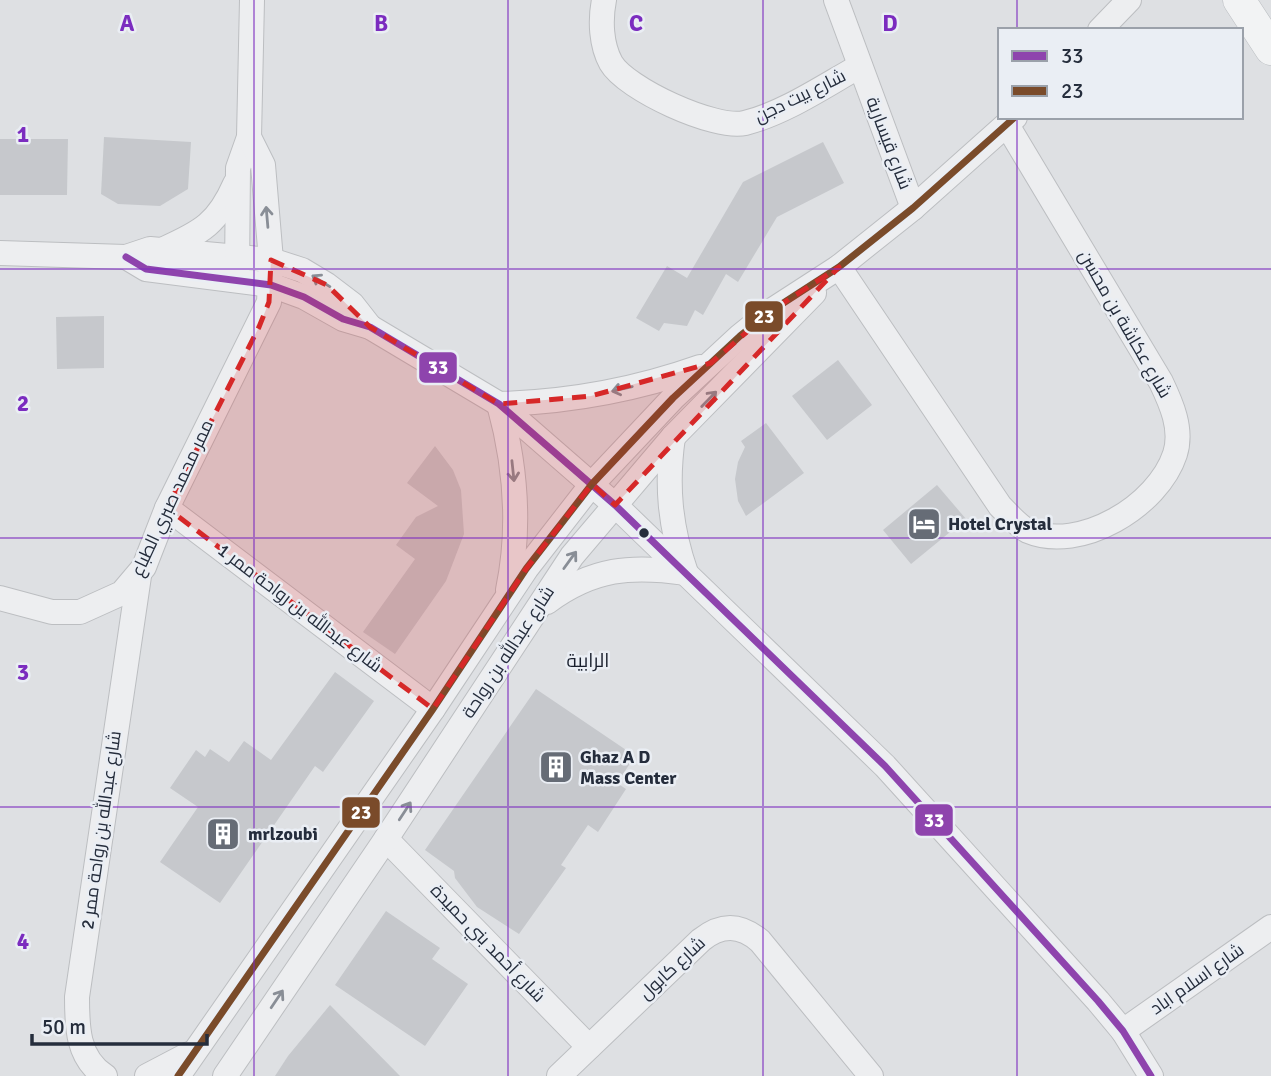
<svg xmlns="http://www.w3.org/2000/svg" width="1271" height="1076" font-family="Signika,Cairo,sans-serif">
<style>
.building{fill:#c6c8cc}
.lines{fill:none;stroke-linecap:round;stroke-linejoin:round}
.minor-casing{stroke:#bcbec1;stroke-width:26}
.major-casing{stroke:#babdc1;stroke-width:33}
.minor{stroke:#edeef0;stroke-width:24}
.major{stroke:#f2f3f4;stroke-width:32}
.bus-1-casing{stroke:#eaeef4;stroke-width:12}
.bus-2-casing{stroke:#eaeef4;stroke-width:12}
.bus-1{stroke:#8e44ad;stroke-width:7}
.bus-2{stroke:#7a4b2a;stroke-width:7}
.oneway{stroke:#898e96}
.marked{fill:#d62828;fill-opacity:0.2;stroke:#d62828;stroke-width:5;stroke-dasharray:14 9;stroke-linejoin:round}
.grid{fill:none;stroke:#7b2cbf;stroke-width:2;stroke-opacity:0.55}
.bus-dot{fill:#252d3c;stroke:#eaeef4;stroke-width:2.5}
.labels{text-anchor:middle;dominant-baseline:central;stroke-width:5;stroke-linejoin:round;paint-order:stroke}
.street-label{font-size:18px;fill:#252d3c;stroke:#eaeef4}
.poi-label{font-size:18px;font-weight:bold;fill:#252d3c;stroke:#eaeef4;text-anchor:start}
.neighbourhood-label{font-size:19px;fill:#181e2c;stroke:#eaeef4}
.grid-label{font-size:23px;text-anchor:middle;font-weight:bold;fill:#7b2cbf;stroke:#eaeef4;stroke-width:5;stroke-linejoin:round;paint-order:stroke}
.line-badge{stroke:#eaeef4;stroke-width:2.5}
.badge-label{font-size:19px;text-anchor:middle;font-weight:bold;fill:#fff}
</style>
<rect width="100%" height="100%" fill="#dee0e3"/>
<!-- building -->
<g class="building">
<path d="M104,137L191,142L188,189L160,206L118,204L101,194Z"/>
<path d="M0,139H68L67,195H0Z"/>
<path d="M823,142L844,183L777,217L738,282L726,274L703,315L695,310L687,326L664,323L659,331L636,318L667,266L687,278L743,182Z"/>
<path d="M104,316V368L57,369L56,317Z"/>
<path d="M838,360L872,405L827,440L792,396Z"/>
<path d="M766,423L804,473L746,516L738,501L735,479L738,462L745,447L741,441Z"/>
<path d="M435,446L453,470L461,490L464,534L446,581L395,654L363,632L415,559L396,545L416,517L438,506L407,483Z"/>
<path d="M937,485L966,519L911,564L883,530Z"/>
<path d="M335,672L374,701L323,772L315,766L220,903L160,862L198,807L170,788L196,750L205,757L210,749L229,762L244,741L271,760Z"/>
<path d="M536,689L635,756L617,783L626,789L598,832L588,825L561,865L566,868L519,934L477,907L455,878L454,871L425,850Z"/>
<path d="M386,911L440,948L432,959L468,984L425,1046L335,985Z"/>
<path d="M330,1005L400,1076H275L288,1056Z"/>
</g>
<g class="lines">
<!-- minor casing -->
<g class="minor-casing">
<g id="minor">
<path d="M604,0C600,20 601,45 611,63C626,89 715,130 745,123C785,113 824,86 860,66"/>
<path d="M836,0L913,208"/>
<path d="M1100,30L1129,0"/>
<path d="M164,249C202,232 218,223 235,184"/>
<path d="M0,253L126,257L150,249L271,260L302,270L327,285L352,304L370,327"/>
<path d="M126,257L146,269L271,285L304,297L343,319L370,327L499,404L615,505L885,766L1098,1001L1123,1031L1151,1076"/>
<path d="M839,267L1000,506C1008,514 1018,526 1028,531C1080,553 1158,506 1175,454C1183,429 1171,403 1161,382L1007,125"/>
<path d="M237,274L238,168L249,137L252,0"/>
<path d="M167,508L433,709"/>
<path d="M508,590C521,527 516,466 499,404C568,402 635,390 700,367"/>
<path d="M0,598L52,612H80L122,593L144,567L167,508L269,302L271,260L263,165L249,137"/>
<path d="M547,602C593,568 631,565 686,573C670,527 666,485 673,437"/>
<path d="M386,839L589,1047"/>
<path d="M1123,1031L1271,927"/>
<path d="M105,1076C77,1058 77,1026 77,997L139,576"/>
<path d="M147,1076L189,1054"/>
<path d="M178,1076L433,709L526,569L592,484L673,398L740,336L771,311L839,267L913,208L1015,117"/>
<path d="M225,1076L386,839L572,556L673,437L814,293"/>
<path d="M559,1076L701,940C721,924 740,924 760,941L871,1076"/>
</g>
</g>
<!-- major casing -->
<g class="major-casing">
<path id="major" d="M1239,0L1271,49"/>
</g>
<!-- minor -->
<use href="#minor" class="minor"/>
<!-- major -->
<use href="#major" class="major"/>
<!-- bus-1 casing -->
<g class="bus-1-casing">
<path id="bus-1" d="M126,257L146,269L271,285L304,297L343,319L370,327L499,404L615,505L885,766L1098,1001L1123,1031L1151,1076"/>
</g>
<!-- bus-2 casing -->
<g class="bus-2-casing">
<path id="bus-2" d="M178,1076L433,709L526,569L592,484L673,398L740,336L771,311L839,267L913,208L1015,117"/>
</g>
<!-- bus-1 -->
<use href="#bus-1" class="bus-1"/>
<!-- bus-2 -->
<use href="#bus-2" class="bus-2"/>
</g>
<!-- one-way arrows -->
<defs><path id="oneway-shaft" d="M-6 0H5M1.5-3L5.5 0L1.5 3" fill="none" stroke-width="1.6" stroke-linecap="round" stroke-linejoin="round" transform="scale(1.75)"/></defs>
<g class="oneway">
<use href="#oneway-shaft" transform="translate(267 217) rotate(-95)"/>
<use href="#oneway-shaft" transform="translate(321 281) rotate(-148)"/>
<use href="#oneway-shaft" transform="translate(622 389) rotate(167)"/>
<use href="#oneway-shaft" transform="translate(709 399) rotate(-46)"/>
<use href="#oneway-shaft" transform="translate(513 471) rotate(84)"/>
<use href="#oneway-shaft" transform="translate(570 560) rotate(-54)"/>
<use href="#oneway-shaft" transform="translate(405 811) rotate(-57)"/>
<use href="#oneway-shaft" transform="translate(277 999) rotate(-56)"/>
</g>
<!-- marked area -->
<path class="marked" d="M271,260L327,285L370,327L499,404L591,396L711,363L771,311L839,267L615,505L592,484L526,569L433,709L167,508L259,327L269,302Z"/>
<!-- grid -->
<path class="grid" d="M254,0V1076M508,0V1076M763,0V1076M1017,0V30M1017,117V1076M0,269H1271M0,538H1271M0,807H1271"/>
<!-- icons -->
<defs>
<g id="hotel-square" transform="scale(1.75)"><rect x="-9" y="-9" width="18" height="18" rx="4" fill="#666c76" stroke="#eaeef4"/><path d="M-6-4.5h1.5V1H6V5H4.5V3h-9V5H-6ZM-4 0a1.8 1.8 0 1 1 3.6 0ZM.5 0V-2.5h3Q6-2.5 6 0Z" fill="#fff"/></g>
<g id="building-square" transform="scale(1.75)"><rect x="-9" y="-9" width="18" height="18" rx="4" fill="#666c76" stroke="#eaeef4"/><path d="M-4-6H4V6H1V3H-1V6H-4ZM-2.5-4.3h1.7v1.8h-1.7ZM.8-4.3h1.7v1.8H.8ZM-2.5-1h1.7V.8h-1.7ZM.8-1h1.7V.8H.8Z" fill="#fff"/></g>
</defs>
<g fill-rule="evenodd">
<use href="#hotel-square" x="924" y="524"/>
<use href="#building-square" x="556" y="767"/>
<use href="#building-square" x="223" y="834"/>
</g>
<!-- markers -->
<circle class="bus-dot" cx="644" cy="533" r="6"/>
<g class="labels">
<!-- street labels -->
<g class="street-label">
<text transform="translate(800 96) rotate(-26)">شارع بيت دجن</text>
<text transform="translate(889 143) rotate(69)">شارع قيسارية</text>
<text transform="translate(1125 324) rotate(60)">شارع عكاشة بن محسن</text>
<text transform="translate(172 498) rotate(-65)">ممر محمد صبري الطباع</text>
<text transform="translate(300 608) rotate(37)">شارع عبدالله بن رواحة ممر 1</text>
<text transform="translate(508 652) rotate(-57)">شارع عبدالله بن رواحة</text>
<text transform="translate(101 830) rotate(-82)">شارع عبدالله بن رواحة ممر 2</text>
<text transform="translate(488 943) rotate(46)">شارع أحمد بني حميدة</text>
<text transform="translate(672 968) rotate(-43)">شارع كابول</text>
<text transform="translate(1197 979) rotate(-35)">شارع اسلام اباد</text>
</g>
<!-- poi labels -->
<g class="poi-label">
<text x="948" y="524">Hotel Crystal</text>
<text x="580" y="757">Ghaz A D<tspan x="580" dy="21">Mass Center</tspan></text>
<text x="248" y="834">mrlzoubi</text>
</g>
<!-- neighbourhood labels -->
<g class="neighbourhood-label">
<text x="588" y="661">الرابية</text>
</g>
</g>
<g class="grid-label">
<text x="127" y="31">A</text>
<text x="381" y="31">B</text>
<text x="636" y="31">C</text>
<text x="890" y="31">D</text>
<text x="23" y="142">1</text>
<text x="23" y="411">2</text>
<text x="23" y="680">3</text>
<text x="23" y="949">4</text>
</g>
<g class="line-badge">
<rect x="744" y="300" width="40" height="33" rx="7" fill="#7a4b2a"/>
<rect x="418" y="351" width="40" height="33" rx="7" fill="#8e44ad"/>
<rect x="341" y="796" width="40" height="33" rx="7" fill="#7a4b2a"/>
<rect x="914" y="803" width="40" height="34" rx="7" fill="#8e44ad"/>
</g>
<g class="badge-label">
<text x="764" y="323">23</text>
<text x="438" y="374">33</text>
<text x="361" y="819">23</text>
<text x="934" y="827">33</text>
</g>
<!-- legend -->
<rect x="998" y="28" width="245" height="91" fill="#eaeef4" stroke="#9ba1aa" stroke-width="2"/>
<rect x="1012" y="51" width="35" height="10" fill="#8e44ad" stroke="#9ba1aa" stroke-width="2"/>
<text x="1061" y="63" font-size="21" fill="#252d3c">33</text>
<rect x="1012" y="86" width="35" height="10" fill="#7a4b2a" stroke="#9ba1aa" stroke-width="2"/>
<text x="1061" y="98" font-size="21" fill="#252d3c">23</text>
<!-- scale -->
<path d="M32 1034v10h175v-10" fill="none" stroke="#252d3c" stroke-width="3.5"/>
<text x="42" y="1034" font-size="21" fill="#252d3c" stroke="#eaeef4" stroke-width="5" paint-order="stroke">50 m</text>
</svg>
